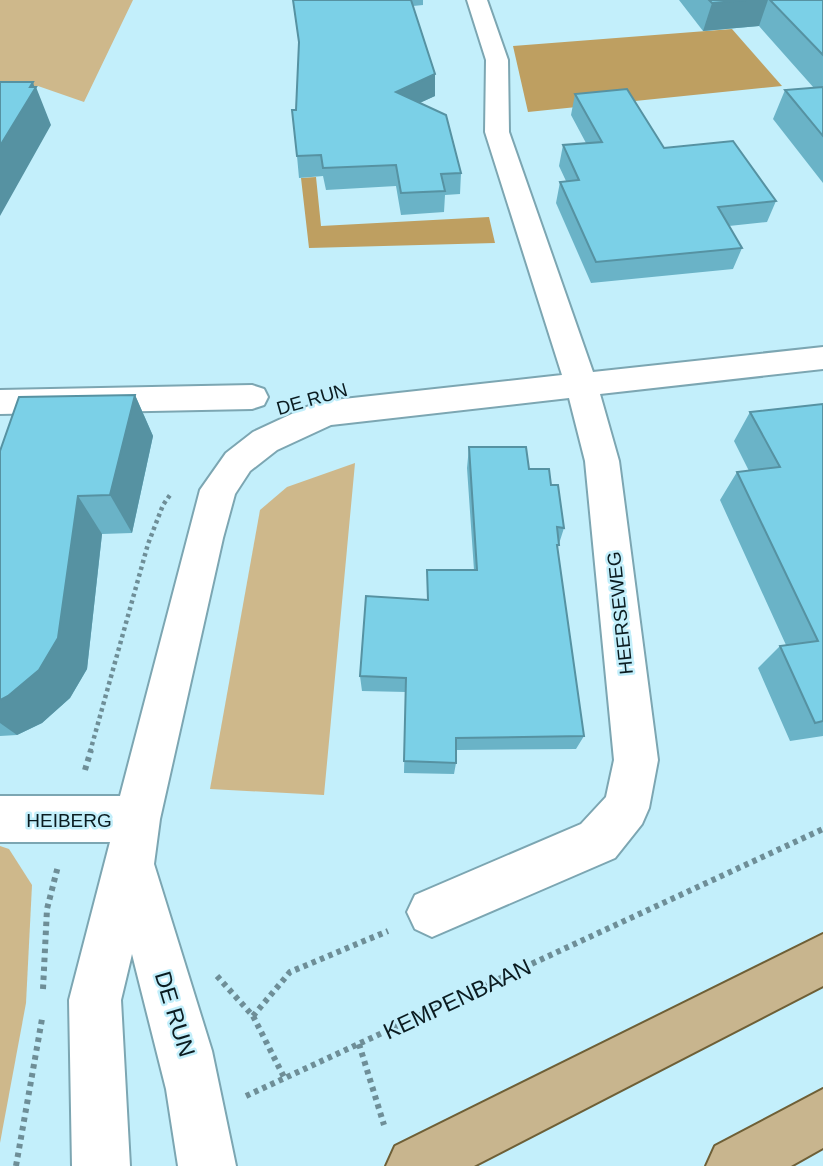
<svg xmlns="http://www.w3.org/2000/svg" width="823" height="1166" font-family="Arial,sans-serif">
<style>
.green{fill:#ceb88b}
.forest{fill:#be9f61}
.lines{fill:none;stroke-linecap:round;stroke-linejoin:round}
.minor-casing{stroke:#7ca6b2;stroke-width:4}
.major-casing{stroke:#6e5f36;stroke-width:4}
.path-far1{stroke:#6e8e97;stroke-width:4.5;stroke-dasharray:3.5 3.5;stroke-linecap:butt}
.path{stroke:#6e8e97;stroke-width:6;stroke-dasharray:4.5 4.5;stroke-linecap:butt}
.minor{fill:#fff;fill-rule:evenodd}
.major{fill:#c8b58e;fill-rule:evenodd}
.wall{fill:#6ab3c7}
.shaded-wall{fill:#5692a2}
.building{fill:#7bd0e7;stroke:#5692a2;stroke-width:2}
.labels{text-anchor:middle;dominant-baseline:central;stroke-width:5;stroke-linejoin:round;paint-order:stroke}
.street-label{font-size:19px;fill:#0b1c21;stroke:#c3effb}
.near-street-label{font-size:23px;fill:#0b1c21;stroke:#c3effb}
</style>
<rect width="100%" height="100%" fill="#c3effb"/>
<!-- green -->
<g class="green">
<path d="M0,0H133L84,102L38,86L0,91Z"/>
<path d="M355,463L324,795L210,789L260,510L287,487Z"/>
<path d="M0,846L9,849L32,885L26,1003L0,1143Z"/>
</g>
<!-- forest -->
<g class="forest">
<path d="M732,29L782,86L528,112L513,46Z"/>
<path d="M316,177L321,226L489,217L495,243L309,248L301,178Z"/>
</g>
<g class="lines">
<!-- minor casing -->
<g class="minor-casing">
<g id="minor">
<path d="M467,0H487L508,60L509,132L593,372L823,347V369L600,394L619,461L658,760L649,808L642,824L615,858L432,937L415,929L407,912L415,895L581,824L606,797L614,760L585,461L569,398L331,425L277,450L250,471L235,494L223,538L160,819L154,864L212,1051L236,1166H178L166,1089L132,954L121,1000L130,1166H72L69,1000L110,842H0V796H120L200,490L226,453L253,432L313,404L325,401L562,375L485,132L486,60Z"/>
<path d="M252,385L264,389L268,397L264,405L252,409L0,414V390Z"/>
</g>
</g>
<!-- major casing -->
<g class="major-casing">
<g id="major">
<path d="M823,934V986L474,1166H386L395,1146Z"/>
<path d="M823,1089V1148L791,1166H706L715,1146Z"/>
</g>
</g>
<!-- path-far1 -->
<path class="path-far1" d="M90,752L148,544L163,505L170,495"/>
<!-- path -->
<g class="path">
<path d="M85,770L91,750"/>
<path d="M217,976L253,1016L285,1079"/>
<path d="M43,989L47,909L58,866"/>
<path d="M253,1016L290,972L388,931"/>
<path d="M359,1044L384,1125"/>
<path d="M246,1096L823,829"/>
<path d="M16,1166L42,1019"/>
</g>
<!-- minor -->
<use href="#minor" class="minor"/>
<!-- major -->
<use href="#major" class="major"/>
</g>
<!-- wall -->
<g class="wall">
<path d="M293,0H423V5L413,6L435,96L419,103L461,173L460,194L445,195L444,212L401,215L396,186L326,190L323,176L299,178L297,156L296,110L299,45Z"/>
<path d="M679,0H823V183L773,119L785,90L814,88L759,26L703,31Z"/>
<path d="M575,94L664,148L776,201L767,222L729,226L742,248L733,269L591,283L556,203L560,182L566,181L559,166L563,145L586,143L571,115Z"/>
<path d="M135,395L153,436L132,533L102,534L87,669L70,698L42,723L17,735L0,736V451Z"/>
<path d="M823,404V736L790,741L758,668L780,646L786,645L720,500L737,472L749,471L734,441L750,412Z"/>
<path d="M469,447L529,469L551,485L564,528L557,550L584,736L576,749L456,750V763L454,774L404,773L406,692L362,691L360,676L427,600V570H474L467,468Z"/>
</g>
<!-- shaded-wall -->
<g class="shaded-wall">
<path d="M746,0H768L759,26L703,31L712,3Z"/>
<path d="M435,74V96L396,114V92Z"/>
<path d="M33,82L35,89L36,87L51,125L0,216V146Z"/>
<path d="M135,395L153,436L132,533L110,495Z"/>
<path d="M78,496L102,534L87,669L70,698L42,723L17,735L0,723V700Z"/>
</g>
<!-- building -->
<g class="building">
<path d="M293,0H411L435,74L396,92L446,115L461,173L441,174L445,191L401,193L396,165L323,168L321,155L297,156L292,110H296L299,42Z"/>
<path d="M709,0H746L712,3Z"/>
<path d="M770,0H823V55Z"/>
<path d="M0,82H33L30,87H36L0,146Z"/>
<path d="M823,87V136L785,90Z"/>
<path d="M627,89L664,148L733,141L776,201L718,207L742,248L596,262L560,182L579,180L563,145L602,142L575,94Z"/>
<path d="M135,395L110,495L78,496L58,638L39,670L8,696L0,700V451L19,397Z"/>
<path d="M823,404V721L815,723L780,646L818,641L737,472L780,467L750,412Z"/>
<path d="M469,447H526L529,469H549L551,485H558L564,528L557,527L559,545H557L584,736L456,738V763L404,761L406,678L360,676L366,596L428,600L427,570H477Z"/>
</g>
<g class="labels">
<!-- street labels -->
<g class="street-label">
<text transform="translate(312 399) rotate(-16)">DE RUN</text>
<text transform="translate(620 613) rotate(-96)">HEERSEWEG</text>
<text x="69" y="820">HEIBERG</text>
</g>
<!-- near-street labels -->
<g class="near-street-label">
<text transform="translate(457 999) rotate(-25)">KEMPENBAAN</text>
<text transform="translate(175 1014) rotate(73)">DE RUN</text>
</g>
</g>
</svg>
